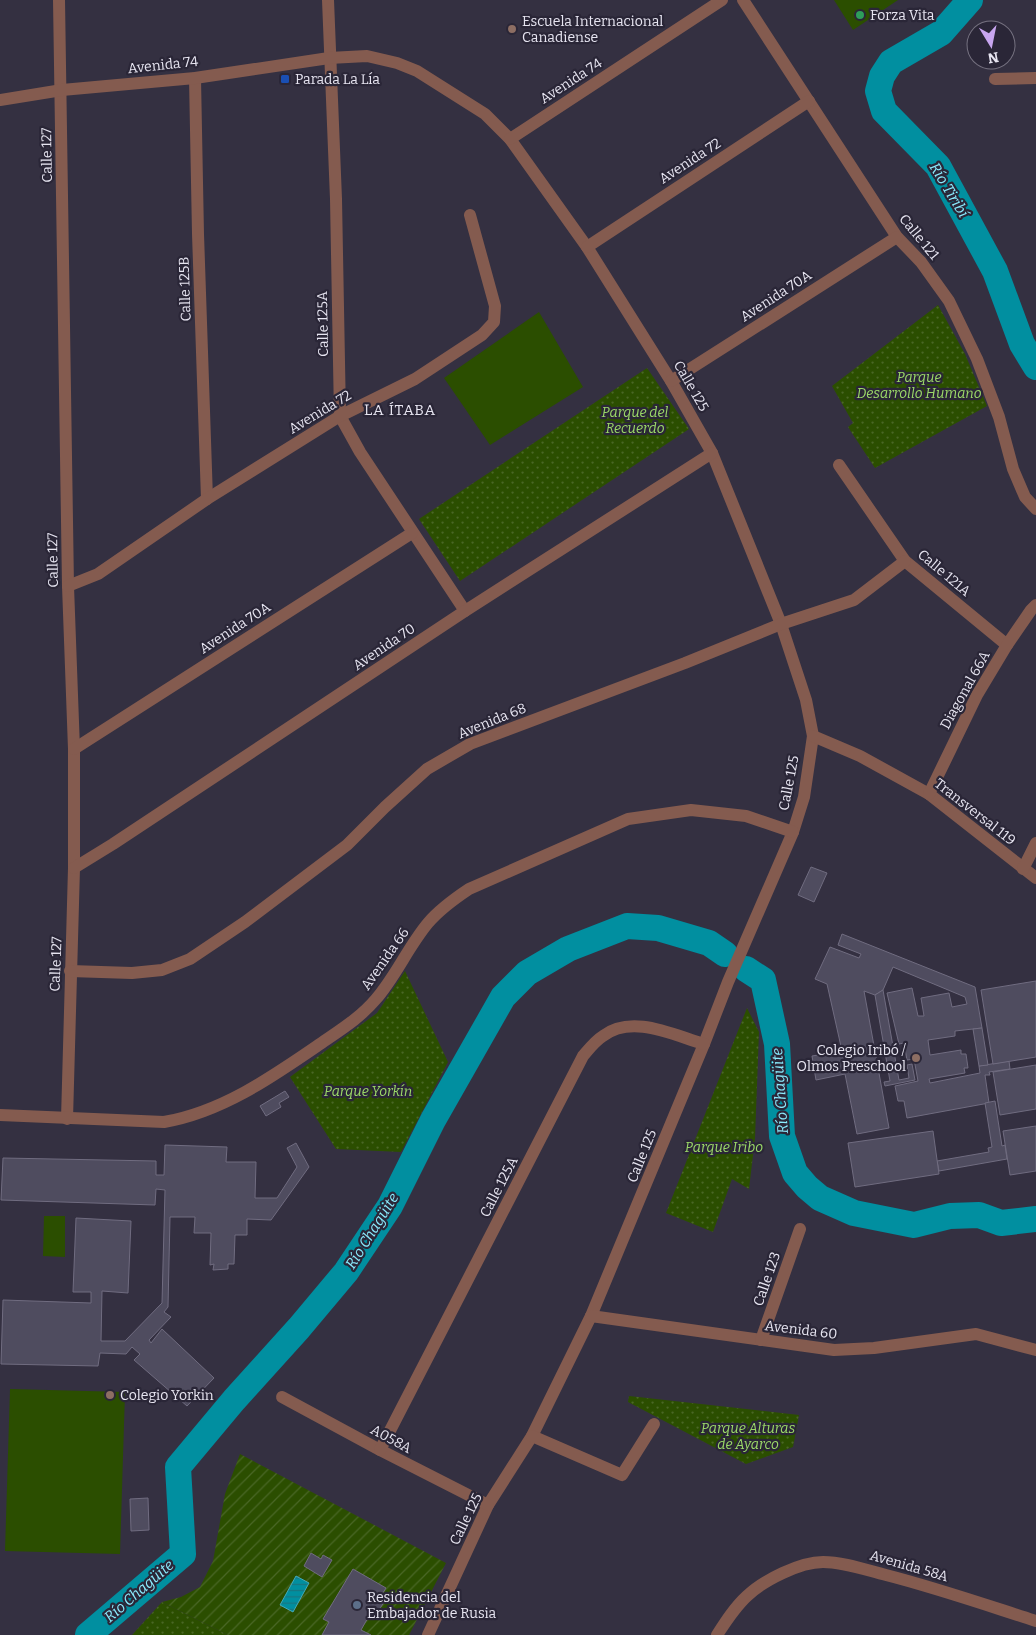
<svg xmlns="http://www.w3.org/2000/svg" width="1036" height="1635" font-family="Bitter,serif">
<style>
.grass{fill:#2b4e00}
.park{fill:url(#park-dots)}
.garden{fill:url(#garden-furrows)}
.water{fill:url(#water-rules);stroke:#46a9b8}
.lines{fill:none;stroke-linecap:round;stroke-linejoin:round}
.river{stroke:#018fa0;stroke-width:26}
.building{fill:#4f4c5f;stroke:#706c80}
.street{stroke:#845b4f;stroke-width:12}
.leisure-dot{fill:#2e9e5b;stroke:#2a2637;stroke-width:2}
.education-dot{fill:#8d6e63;stroke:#2a2637;stroke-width:2}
.transit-dot{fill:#1a4fb4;stroke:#2a2637;stroke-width:2}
.service-dot{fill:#5c6f8a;stroke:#2a2637;stroke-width:2}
.labels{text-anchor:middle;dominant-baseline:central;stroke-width:4.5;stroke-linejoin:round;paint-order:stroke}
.poi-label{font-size:14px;fill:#e7e5f1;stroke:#2a2637;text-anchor:start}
.street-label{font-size:14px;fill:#e7e5f1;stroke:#2a2637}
.park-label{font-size:14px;font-style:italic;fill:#9bd968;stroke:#2a2637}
.water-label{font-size:15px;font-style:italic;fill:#8becfe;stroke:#2a2637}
.neighbourhood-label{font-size:15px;letter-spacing:1px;fill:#e7e5f1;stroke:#2a2637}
</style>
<defs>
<pattern id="park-dots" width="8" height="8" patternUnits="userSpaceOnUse" patternTransform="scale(1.25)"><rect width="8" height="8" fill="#2b4e00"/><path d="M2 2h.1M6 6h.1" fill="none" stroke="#4a6726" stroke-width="1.8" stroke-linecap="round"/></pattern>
<pattern id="garden-furrows" width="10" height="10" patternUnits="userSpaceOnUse" patternTransform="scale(1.25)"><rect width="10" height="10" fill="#2b4e00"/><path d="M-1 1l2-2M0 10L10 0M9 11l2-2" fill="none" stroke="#4a6726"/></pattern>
<pattern id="water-rules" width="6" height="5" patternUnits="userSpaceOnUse" patternTransform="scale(1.25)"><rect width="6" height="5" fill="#018fa0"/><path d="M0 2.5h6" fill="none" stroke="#197581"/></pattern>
</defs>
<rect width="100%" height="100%" fill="#343041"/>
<!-- grass -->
<g class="grass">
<path d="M834,0H898L853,30Z"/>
<path d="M539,312L583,387L490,445L444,378Z"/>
<path d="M44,1216H65V1257L43,1256Z"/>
<path d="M10,1389L125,1392L120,1554L5,1551Z"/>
</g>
<!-- park -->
<g class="park">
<path d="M938,305L965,354L987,406L875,468L848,427L853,423L832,386Z"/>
<path d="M647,368L689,429L460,581L419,519Z"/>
<path d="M405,971L448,1062L401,1152L336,1149L290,1077L377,1013Z"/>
<path d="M747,1008L759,1032L755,1138L749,1189L732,1179L713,1232L666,1213Z"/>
<path d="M629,1396L799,1415L793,1447L746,1464L628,1402Z"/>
<path d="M162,1602L228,1635H132Z"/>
</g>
<!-- garden -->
<path class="garden" d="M240,1454L446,1563L409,1635H371L361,1630L374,1607L379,1610L383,1602L379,1599L385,1588L353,1569L324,1618L329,1622L322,1635H228L162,1602L181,1597L200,1587L213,1561L225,1494Z"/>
<!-- water -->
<path class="water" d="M296,1576L309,1583L293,1612L280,1605Z"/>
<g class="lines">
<!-- river -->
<g class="river">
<path d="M970,0L941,33L891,62L882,76L878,91L884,111L938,166L995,271L1022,344L1036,367"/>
<path d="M746,969L763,980L777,1044L782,1136L795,1173L807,1187L820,1198L854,1213L914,1225L950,1216L979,1215L1001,1223L1036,1219"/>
<path d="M88,1635L183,1554L178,1467L234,1400L299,1328L346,1272L390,1206L433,1120L503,997L527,973L568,949L627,926L658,928L709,943L725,954"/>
</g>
</g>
<!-- building -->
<g class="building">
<path d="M811,867L827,873L814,902L798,895Z"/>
<path d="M842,934L975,987L982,1028L955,1031V1036L928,1040L930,1055L961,1050V1054H966L968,1068H964L965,1073L929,1079L930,1083L980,1073L979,1066L1009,1061L1010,1069L989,1072L990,1075H985L989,1103L907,1118L904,1101H898L895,1086L918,1081L914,1059L907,1060L904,1043L899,1044L887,993L912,988L918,1016H924L921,998L949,993L952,1007L967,1004L965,997L893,967L883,990L875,995L864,991L889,1128L857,1134L845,1074L816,1080L812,1056L842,1051L827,984L815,979L830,947L859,958L861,954L838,945Z"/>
<path d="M1036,981V1057L993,1064L981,990Z"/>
<path d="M883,990L899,1080L909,1078L907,1065L912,1064L915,1080L885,1086L884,1082L890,1081L875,995Z"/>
<path d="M982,1028L988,1065L979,1066L973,1029Z"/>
<path d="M1036,1065V1109L1000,1115L993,1072Z"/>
<path d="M285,1091L289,1097L279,1103L281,1107L266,1116L260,1106Z"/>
<path d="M995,1101L1002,1146L1005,1145L1007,1159L939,1171L937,1161L989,1152L988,1148L992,1147L985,1103Z"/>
<path d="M1036,1126V1171L1010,1175L1003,1131Z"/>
<path d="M933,1131L939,1174L855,1187L848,1143Z"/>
<path d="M296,1143L309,1167L271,1220L247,1219V1235H235L234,1264H228V1269L213,1270L214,1264L210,1265L211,1233H194L195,1217H170L168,1307L164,1312L171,1317L149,1340L151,1343L162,1329L214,1378L187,1406L134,1360L140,1354L132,1347L126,1354L100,1353L98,1366L1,1364L3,1300L91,1303V1292H73L76,1218L131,1221L128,1293L102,1291L101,1341H125L162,1303L165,1190L156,1189L155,1205L1,1200L3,1158L156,1161V1175H164L165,1145L227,1147L226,1162H256L255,1198H277L297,1167L287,1148Z"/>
<path d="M148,1498L149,1530L131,1531L130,1499Z"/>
<path d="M311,1553L321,1559L323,1555L332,1560L322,1577L304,1566Z"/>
<path d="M353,1569L386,1588L379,1599L384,1602L379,1610L374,1607L361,1630L371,1635H322L329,1622L323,1619Z"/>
</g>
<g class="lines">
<!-- street -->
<g class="street">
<path d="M59,0L68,586L74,749V868L67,1119"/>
<path d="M328,0L336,199L340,416L360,452L465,611"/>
<path d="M743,0L897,237L921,262L949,301L977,359L999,417L1013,469L1025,497L1036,509"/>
<path d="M195,78L198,234L207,499"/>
<path d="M995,79L1036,78"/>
<path d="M0,100L62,90L195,78L329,58L367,56L397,63L417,71L485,114L510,139L587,247L671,381L712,453L781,624L806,700L813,736L804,797L793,832L728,982L704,1044L591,1316L532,1436L488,1505L428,1635"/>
<path d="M510,139L722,0"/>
<path d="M587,247L809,101"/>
<path d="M671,381L897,237"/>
<path d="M839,465L905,561L1007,645"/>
<path d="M68,586L98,574L207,499L340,416L415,379L482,335L494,322L495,306L470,215"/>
<path d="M813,736L860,756L929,794L1036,878"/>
<path d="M74,749L412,533"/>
<path d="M929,794L977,695L1007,645L1031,610L1036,605"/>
<path d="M74,868L113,844L465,611L712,453"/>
<path d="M1023,869L1036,843"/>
<path d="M70,971L132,973L162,970L190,959L245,922L347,845L385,807L427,769L470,744L685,663L781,624L854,600L905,561"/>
<path d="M0,1115L164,1122C222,1112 272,1077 320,1044C340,1030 360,1018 376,999C396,976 408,947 428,923C439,910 454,899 469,889L628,819L691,810L746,816L793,832"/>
<path d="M591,1316L834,1350L874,1348L976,1334L1036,1350"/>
<path d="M761,1340L800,1229"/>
<path d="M282,1397L380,1450L488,1505"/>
<path d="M532,1436L622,1475L654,1424"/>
<path d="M380,1450L583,1056C589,1049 595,1041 603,1036C632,1014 673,1035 704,1044"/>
<path d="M717,1635C726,1621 735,1607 747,1596C764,1580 800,1562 823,1562C844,1562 866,1570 886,1575C937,1588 986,1605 1036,1621"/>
</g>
</g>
<!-- markers -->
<circle class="leisure-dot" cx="860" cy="15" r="5"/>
<g class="education-dot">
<circle cx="512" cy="29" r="5"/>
<circle cx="916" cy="1058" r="5"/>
<circle cx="110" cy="1395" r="5"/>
</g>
<rect class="transit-dot" x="280" y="74" width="10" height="10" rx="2.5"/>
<circle class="service-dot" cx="357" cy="1605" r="5"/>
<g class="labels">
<!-- poi labels -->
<g class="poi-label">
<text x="870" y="15">Forza Vita</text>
<text x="522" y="21">Escuela Internacional<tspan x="522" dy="16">Canadiense</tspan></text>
<text x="295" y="79">Parada La Lía</text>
<text x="906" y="1050" text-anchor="end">Colegio Iribó /<tspan x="906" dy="16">Olmos Preschool</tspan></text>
<text x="120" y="1395">Colegio Yorkin</text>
<text x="367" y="1597">Residencia del<tspan x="367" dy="16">Embajador de Rusia</tspan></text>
</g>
<!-- street labels -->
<g class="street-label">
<text transform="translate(163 65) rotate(-6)">Avenida 74</text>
<text transform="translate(571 81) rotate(-33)">Avenida 74</text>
<text transform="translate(47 155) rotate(-91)">Calle 127</text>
<text transform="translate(690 161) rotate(-33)">Avenida 72</text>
<text transform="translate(919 237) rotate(51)">Calle 121</text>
<text transform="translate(185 289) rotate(-92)">Calle 125B</text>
<text transform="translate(776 296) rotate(-33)">Avenida 70A</text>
<text transform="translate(323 324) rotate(-91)">Calle 125A</text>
<text transform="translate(691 386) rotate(60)">Calle 125</text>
<text transform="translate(320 412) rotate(-31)">Avenida 72</text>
<text transform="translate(53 560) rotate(-91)">Calle 127</text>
<text transform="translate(944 573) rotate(40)">Calle 121A</text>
<text transform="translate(235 628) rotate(-33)">Avenida 70A</text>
<text transform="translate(384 647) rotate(-34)">Avenida 70</text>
<text transform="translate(965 690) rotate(-61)">Diagonal 66A</text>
<text transform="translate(492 721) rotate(-22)">Avenida 68</text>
<text transform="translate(789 783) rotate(-79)">Calle 125</text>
<text transform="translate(975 812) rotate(38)">Transversal 119</text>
<text transform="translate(385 959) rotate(-55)">Avenida 66</text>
<text transform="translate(56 964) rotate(-88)">Calle 127</text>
<text transform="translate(642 1156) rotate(-68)">Calle 125</text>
<text transform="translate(499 1187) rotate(-63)">Calle 125A</text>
<text transform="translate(767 1279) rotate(-71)">Calle 123</text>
<text transform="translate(801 1330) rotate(7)">Avenida 60</text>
<text transform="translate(391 1439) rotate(28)">A058A</text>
<text transform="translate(466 1519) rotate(-64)">Calle 125</text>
<text transform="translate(909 1566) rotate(16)">Avenida 58A</text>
</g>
<!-- park labels -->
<g class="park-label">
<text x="919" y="377">Parque<tspan x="919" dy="16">Desarrollo Humano</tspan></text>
<text x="635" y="412">Parque del<tspan x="635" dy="16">Recuerdo</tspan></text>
<text x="368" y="1091">Parque Yorkín</text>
<text x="724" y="1147">Parque Iribo</text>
<text x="748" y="1428">Parque Alturas<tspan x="748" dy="16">de Ayarco</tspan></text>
</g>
<!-- water labels -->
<g class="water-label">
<text transform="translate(949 190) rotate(59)">Río Tiribí</text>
<text transform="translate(780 1091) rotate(-94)">Río Chagüite</text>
<text transform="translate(372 1231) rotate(-58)">Río Chagüite</text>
<text transform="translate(139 1591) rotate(-41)">Río Chagüite</text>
</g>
<!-- neighbourhood labels -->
<g class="neighbourhood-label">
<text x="400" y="410">LA ÍTABA</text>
</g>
</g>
<!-- north arrow -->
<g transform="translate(991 45) rotate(170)"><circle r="24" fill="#2a2637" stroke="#767281"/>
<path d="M0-4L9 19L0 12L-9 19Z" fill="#c8a6ef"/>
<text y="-8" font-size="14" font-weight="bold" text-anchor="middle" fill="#e7e5f1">N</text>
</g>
</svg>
